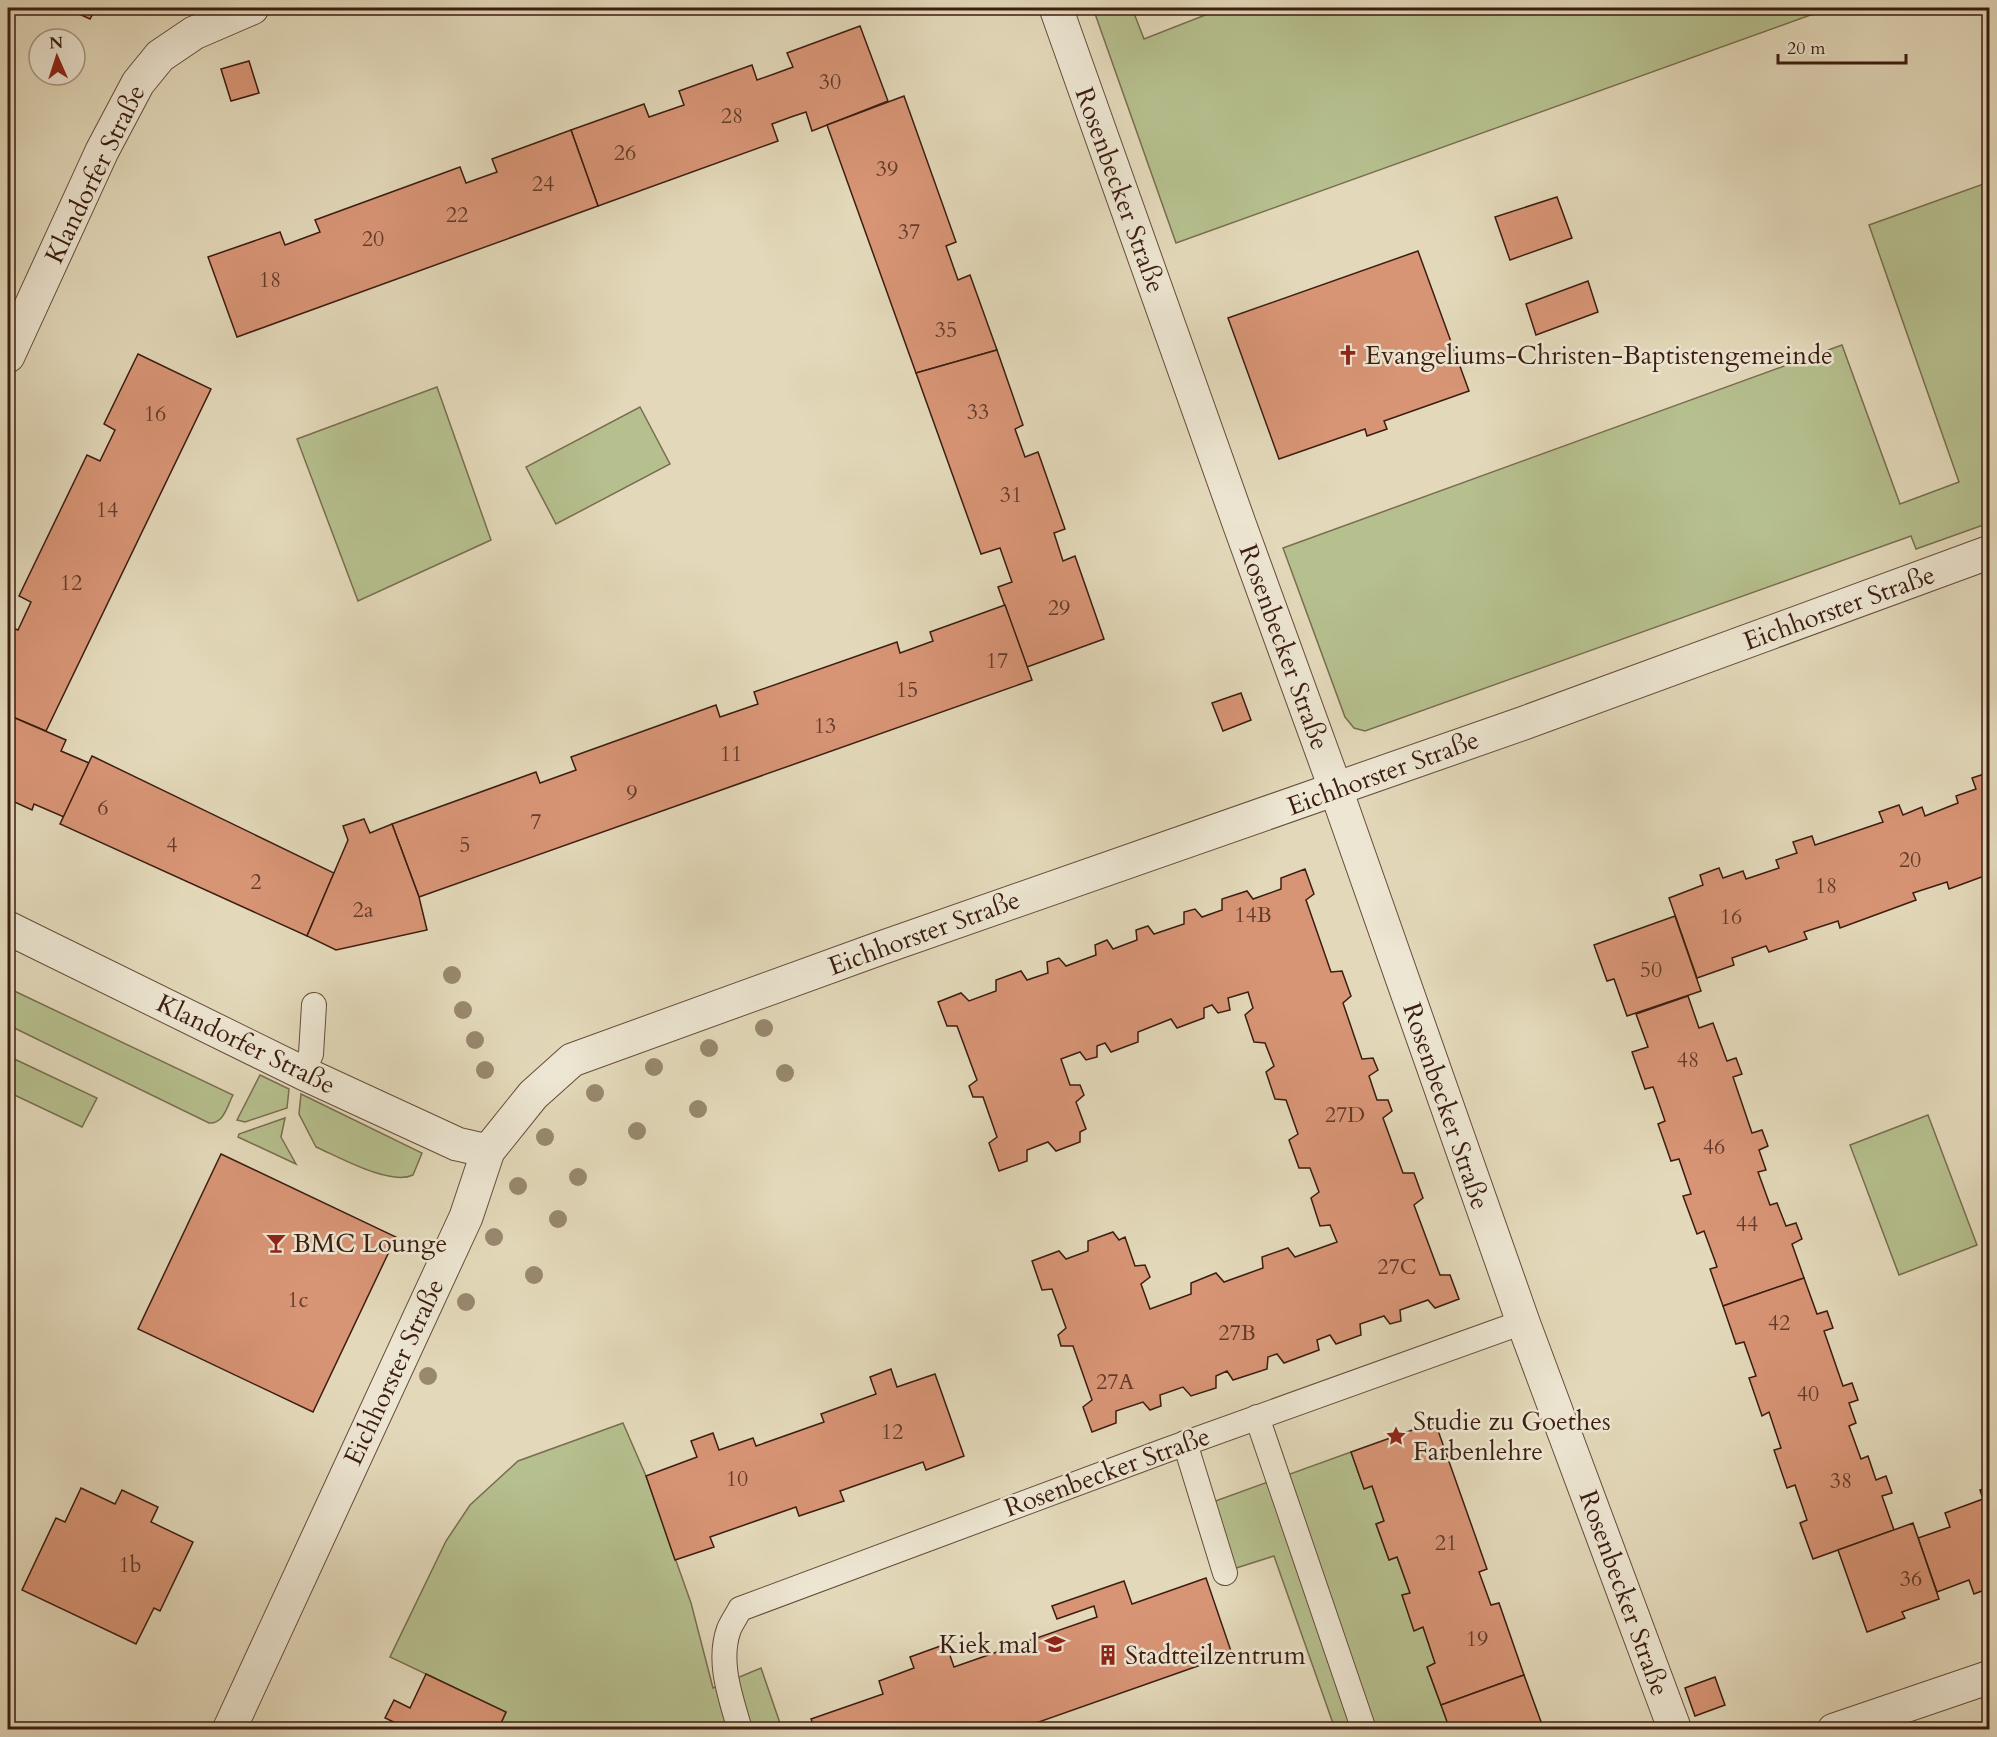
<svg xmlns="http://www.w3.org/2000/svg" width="1997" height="1737" font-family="Cardo,serif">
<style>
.green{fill:#b6bf8e;stroke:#796e4f;stroke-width:1.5}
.building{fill:#d89576;stroke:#3c1d10;stroke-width:1.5}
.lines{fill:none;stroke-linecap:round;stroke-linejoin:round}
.lane-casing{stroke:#664c3a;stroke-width:26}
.street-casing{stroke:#664c3a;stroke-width:35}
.lane{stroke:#ede6d2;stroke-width:24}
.street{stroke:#ede6d2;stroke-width:33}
.tree{fill:#98886e}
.labels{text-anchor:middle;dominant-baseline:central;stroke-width:5;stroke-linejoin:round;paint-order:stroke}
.number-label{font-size:22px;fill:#633b2a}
.street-label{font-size:26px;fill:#3c1d10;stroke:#ede6d2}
.poi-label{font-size:26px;fill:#3c1d10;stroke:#ede6d2;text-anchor:start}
</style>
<rect width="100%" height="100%" fill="#e3d9ba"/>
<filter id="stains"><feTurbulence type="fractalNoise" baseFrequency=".00333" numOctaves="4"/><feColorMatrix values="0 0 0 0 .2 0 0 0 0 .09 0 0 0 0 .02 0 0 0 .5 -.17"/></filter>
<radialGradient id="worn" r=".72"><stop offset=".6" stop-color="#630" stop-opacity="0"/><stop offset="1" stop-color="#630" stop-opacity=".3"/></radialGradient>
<!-- green -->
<g class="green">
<path d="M1093,8H1132L1144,39L1223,8H1830L1176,243Z"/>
<path d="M1989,182V523L1916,549L1911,536L1365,731L1354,728L1345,717L1283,548L1842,345L1900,504L1959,482L1869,225Z"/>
<path d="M437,387L491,540L358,601L297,439Z"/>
<path d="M640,407L670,464L556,524L526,467Z"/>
<path d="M8,988L233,1095C227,1106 224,1124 209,1123L8,1025Z"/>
<path d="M8,1056L97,1098L82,1127L8,1092Z"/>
<path d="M260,1075L289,1089L287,1108L245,1122L237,1120Z"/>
<path d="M301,1094L422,1153L413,1175C390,1186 339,1157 316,1147L299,1114Z"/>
<path d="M1928,1115L1977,1245L1899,1275L1850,1145Z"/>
<path d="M285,1118L281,1137L296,1164L238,1137L239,1134Z"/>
<path d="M623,1423L646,1476L691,1603L713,1688L761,1668L782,1729H498L506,1712L390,1657L446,1541L470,1505L518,1461Z"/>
<path d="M1351,1452L1364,1488L1372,1486L1384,1521L1376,1524L1389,1560L1397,1557L1410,1593L1402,1595L1415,1630L1423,1627L1435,1663L1427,1667L1450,1729H1335L1274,1556L1233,1569L1210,1503Z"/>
</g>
<!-- building -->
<g class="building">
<path d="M66,8H96L90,19Z"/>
<path d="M860,26L888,101L812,131L806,112L791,117L772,124L778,141L598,206L571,130L644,104L649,117L684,105L679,91L752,65L757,80L774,74L793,67L787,53Z"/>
<path d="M249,61L259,93L231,101L221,69Z"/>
<path d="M904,96L956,242L946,246L958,280L970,275L997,350L916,373L827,125Z"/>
<path d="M571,130L598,206L237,337L208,257L280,232L285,245L320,232L315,220L460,167L466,183L497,172L492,159Z"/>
<path d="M1557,197L1572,238L1510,260L1495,217Z"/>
<path d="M1418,251L1469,391L1384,421L1387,429L1367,436L1365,429L1279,459L1228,318Z"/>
<path d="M1588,281L1598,312L1536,335L1526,304Z"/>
<path d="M997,350L1023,425L1015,429L1025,457L1038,452L1065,529L1054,533L1063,561L1075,556L1104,639L1027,667L998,587L1012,582L1000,548L981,554L916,373Z"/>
<path d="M138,354L211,389L46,731L8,715V626L18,630L31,602L19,596L87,455L100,461L115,430L104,424Z"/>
<path d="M1005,605L1032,680L419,897L392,824L536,772L540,783L576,770L571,757L716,705L720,717L758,704L754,692L897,642L900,653L933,641L930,632Z"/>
<path d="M1241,693L1251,720L1223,731L1212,703Z"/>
<path d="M8,715L66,740L61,751L89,763L64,817L34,804L32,810L8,799Z"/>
<path d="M92,756L334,873L307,936L60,824Z"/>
<path d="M1990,772V867L1985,868L1987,875L1949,889L1947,882L1913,893L1916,900L1840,928L1838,921L1804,932L1807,939L1769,952L1766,946L1732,958L1734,965L1697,978L1669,898L1703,885L1700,875L1719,868L1723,878L1743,871L1746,879L1779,868L1776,860L1797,853L1793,842L1812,836L1815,845L1883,822L1879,812L1899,805L1903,815L1922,807L1925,816L1958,803L1956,796L1976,789L1972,778Z"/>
<path d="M364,819L370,833L392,824L419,897L427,930L336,950L307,936L348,840L343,826Z"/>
<path d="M1305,869L1314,894L1306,900L1331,972L1342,971L1351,996L1343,1003L1362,1059L1373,1058L1378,1070L1369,1076L1377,1100H1388L1392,1111L1383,1118L1403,1173H1414L1423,1198L1414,1205L1440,1275H1450L1459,1299L1435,1308L1428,1300L1400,1310L1401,1321L1390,1324L1384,1316L1360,1324L1361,1335L1336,1344L1330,1335L1317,1340L1319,1350L1284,1363L1277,1354L1268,1357L1267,1369L1233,1380L1227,1371L1216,1376V1388L1191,1396L1183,1387L1160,1395L1161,1406L1150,1410L1143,1402L1116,1411V1423L1092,1432L1083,1407L1092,1400L1073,1346H1061L1058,1335L1066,1328L1052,1289L1042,1290L1032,1261L1059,1251L1066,1259L1088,1251V1241L1113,1232L1119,1240L1125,1237L1135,1266L1145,1265L1150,1277L1141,1284L1150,1309L1191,1294V1283L1216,1273L1224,1282L1263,1268L1262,1257L1288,1248L1295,1257L1337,1242L1330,1225L1320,1226L1311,1198L1319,1192L1310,1168H1299L1289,1140L1298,1134L1286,1100L1275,1099L1266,1072L1274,1066L1265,1043L1254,1042L1245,1015L1253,1008L1248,992L1228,998L1230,1010L1218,1013L1212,1005L1204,1008V1018L1177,1028L1171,1019L1138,1032V1042L1111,1052L1105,1043L1097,1046V1057L1086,1060L1080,1052L1061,1059L1070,1085H1080L1084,1095L1076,1102L1086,1129L1080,1132V1142L1056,1151L1048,1142L1027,1150V1161L999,1171L989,1143L997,1137L983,1097H973L969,1086L977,1080L957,1026H947L938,1002L961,993L969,1001L996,991V980L1021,971L1027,980L1048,973L1047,962L1059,958L1066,966L1096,955L1095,945L1107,940L1113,949L1137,940L1136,930L1148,926L1154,934L1184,924V912L1195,909L1202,917L1222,910V899L1247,891L1253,899L1281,889V878Z"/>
<path d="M1675,916L1701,991L1627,1016L1614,979L1607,981L1594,945Z"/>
<path d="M1688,996L1699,1028L1713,1023L1727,1061L1736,1058L1742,1074L1733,1077L1752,1133L1762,1130L1768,1146L1759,1150L1766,1170L1758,1172L1770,1205L1777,1203L1786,1226L1796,1223L1802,1239L1792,1244L1804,1278L1723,1306L1710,1269L1717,1267L1715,1261L1704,1231L1697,1234L1683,1196L1691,1194L1679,1159L1671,1161L1658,1124L1665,1121L1656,1095L1653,1087L1645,1089L1632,1052L1648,1047L1636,1014Z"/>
<path d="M221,1154L396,1237L313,1412L138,1329Z"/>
<path d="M1804,1278L1817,1314L1827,1311L1833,1328L1824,1331L1843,1386L1852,1383L1858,1400L1849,1403L1856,1423L1849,1426L1861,1459L1868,1456L1876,1480L1886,1476L1892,1493L1882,1496L1894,1530L1813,1559L1800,1523L1807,1520L1795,1485L1787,1488L1774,1450L1781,1448L1769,1412L1762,1416L1749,1378L1756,1376L1744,1342L1736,1344L1723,1306Z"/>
<path d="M891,1369L897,1387L935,1374L964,1456L926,1470L923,1462L840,1491L844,1501L799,1516L796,1507L710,1537L714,1547L675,1560L646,1476L697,1457L691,1441L713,1433L719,1450L753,1438L756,1446L824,1422L821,1414L876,1394L870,1377Z"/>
<path d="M1435,1422L1487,1569L1479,1572L1491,1605L1499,1603L1524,1675L1441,1705L1427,1667L1435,1663L1423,1627L1414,1631L1402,1595L1410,1593L1397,1557L1389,1560L1376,1524L1384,1521L1372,1486L1364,1489L1351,1452Z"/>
<path d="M1990,1487V1588L1974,1594L1969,1580L1937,1592L1918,1538L1950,1527L1945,1513L1983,1499L1980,1490Z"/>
<path d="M81,1488L115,1504L122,1490L158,1507L151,1522L193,1542L160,1611L154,1608L136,1644L22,1590L56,1518L65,1522Z"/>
<path d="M1913,1523L1939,1599L1902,1612L1905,1618L1867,1632L1838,1550Z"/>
<path d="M1206,1578L1232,1654L1016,1730H815L811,1719L883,1694L879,1681L914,1668L910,1657L946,1644L954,1667L1097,1617L1094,1606L1057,1619L1052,1606L1124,1581L1132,1604Z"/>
<path d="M426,1674L506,1712L498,1730H401L402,1726L385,1718L394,1700L410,1708Z"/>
<path d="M1524,1675L1544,1730H1450L1441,1705Z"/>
<path d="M1715,1677L1725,1705L1695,1716L1685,1688Z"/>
</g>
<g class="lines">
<!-- lane casing -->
<g class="lane-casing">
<g id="lane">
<path d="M303,1073L311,1054L314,1005"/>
<path d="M1257,1417L1364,1730"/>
<path d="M1185,1443L1225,1573"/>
<path d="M740,1730C731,1698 717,1662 729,1629C732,1622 737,1615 740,1609L1164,1451L1523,1322"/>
</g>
</g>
<!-- street casing -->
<g class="street-casing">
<g id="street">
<path d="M1056,8L1240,526L1336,790L1523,1322L1675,1730"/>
<path d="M8,356L102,151L138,83L160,56L194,33L252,8"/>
<path d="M8,928L303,1073L457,1144L488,1151"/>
<path d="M229,1730L466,1217L488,1151L533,1095L572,1060L878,949L1524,723L1990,552"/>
<path d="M1834,1730L1990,1677"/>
</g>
</g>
<!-- lane -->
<use href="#lane" class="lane"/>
<!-- street -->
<use href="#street" class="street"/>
</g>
<!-- trees -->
<g class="tree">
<circle cx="452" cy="975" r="9"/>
<circle cx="463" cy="1010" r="9"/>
<circle cx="764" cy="1028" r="9"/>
<circle cx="475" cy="1040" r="9"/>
<circle cx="709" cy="1048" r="9"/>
<circle cx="654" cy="1067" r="9"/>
<circle cx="485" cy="1070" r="9"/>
<circle cx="785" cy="1073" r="9"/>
<circle cx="595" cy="1093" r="9"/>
<circle cx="698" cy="1109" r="9"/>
<circle cx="637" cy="1131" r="9"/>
<circle cx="545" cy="1137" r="9"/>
<circle cx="578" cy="1177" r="9"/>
<circle cx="518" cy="1186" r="9"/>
<circle cx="558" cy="1219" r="9"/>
<circle cx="494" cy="1237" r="9"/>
<circle cx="534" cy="1275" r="9"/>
<circle cx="466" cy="1302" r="9"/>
<circle cx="428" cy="1376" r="9"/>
</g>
<!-- icons -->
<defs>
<g id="church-bare" transform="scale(1.62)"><path d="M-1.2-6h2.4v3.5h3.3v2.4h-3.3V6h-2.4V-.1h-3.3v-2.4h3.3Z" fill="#8f2418" stroke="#ede6d2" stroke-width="2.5" paint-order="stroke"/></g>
<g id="bar-bare" transform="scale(1.62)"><path d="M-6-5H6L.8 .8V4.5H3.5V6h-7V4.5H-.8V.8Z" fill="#8f2418" stroke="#ede6d2" stroke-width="2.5" paint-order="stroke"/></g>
<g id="sight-bare" transform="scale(1.62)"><path d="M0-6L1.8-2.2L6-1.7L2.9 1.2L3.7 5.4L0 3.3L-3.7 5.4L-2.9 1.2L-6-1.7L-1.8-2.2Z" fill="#8f2418" stroke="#ede6d2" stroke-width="2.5" paint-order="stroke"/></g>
<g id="school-bare" transform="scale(1.62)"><path d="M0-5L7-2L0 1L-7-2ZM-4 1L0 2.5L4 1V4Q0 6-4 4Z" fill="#8f2418" stroke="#ede6d2" stroke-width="2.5" paint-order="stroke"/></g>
<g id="building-bare" transform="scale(1.62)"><path d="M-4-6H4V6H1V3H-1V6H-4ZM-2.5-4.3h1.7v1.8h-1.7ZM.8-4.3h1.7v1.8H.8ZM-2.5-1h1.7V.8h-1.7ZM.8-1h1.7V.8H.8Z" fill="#8f2418" stroke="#ede6d2" stroke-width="2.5" paint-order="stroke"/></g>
</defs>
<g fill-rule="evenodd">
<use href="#church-bare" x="1348" y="355"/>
<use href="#bar-bare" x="276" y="1243"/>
<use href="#sight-bare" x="1396" y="1436"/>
<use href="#school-bare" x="1055" y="1644"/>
<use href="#building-bare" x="1108" y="1655"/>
</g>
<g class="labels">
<!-- number labels -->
<g class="number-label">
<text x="830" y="82">30</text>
<text x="732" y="116">28</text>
<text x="625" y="153">26</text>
<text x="887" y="169">39</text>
<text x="543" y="184">24</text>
<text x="457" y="215">22</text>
<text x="909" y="232">37</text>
<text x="373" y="239">20</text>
<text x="270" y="280">18</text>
<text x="946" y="330">35</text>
<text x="978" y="412">33</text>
<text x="155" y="414">16</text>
<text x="1011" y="495">31</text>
<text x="107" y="510">14</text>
<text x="71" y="583">12</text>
<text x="1059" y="608">29</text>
<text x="997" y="661">17</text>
<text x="907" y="690">15</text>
<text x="825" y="726">13</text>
<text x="731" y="754">11</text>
<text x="632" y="793">9</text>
<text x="103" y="808">6</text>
<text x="536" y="822">7</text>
<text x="172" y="845">4</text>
<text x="465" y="845">5</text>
<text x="1910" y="860">20</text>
<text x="256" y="882">2</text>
<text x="1826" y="886">18</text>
<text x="363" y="910">2a</text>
<text x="1253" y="915">14B</text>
<text x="1731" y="917">16</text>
<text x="1651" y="970">50</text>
<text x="1688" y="1060">48</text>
<text x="1345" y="1115">27D</text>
<text x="1714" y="1147">46</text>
<text x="1747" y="1224">44</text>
<text x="1397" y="1267">27C</text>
<text x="298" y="1300">1c</text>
<text x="1779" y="1323">42</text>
<text x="1237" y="1333">27B</text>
<text x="1115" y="1382">27A</text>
<text x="1808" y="1394">40</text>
<text x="892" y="1432">12</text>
<text x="737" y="1479">10</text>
<text x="1841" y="1481">38</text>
<text x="1446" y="1543">21</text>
<text x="130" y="1565">1b</text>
<text x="1911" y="1579">36</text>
<text x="1477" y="1639">19</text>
</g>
<!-- street labels -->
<g class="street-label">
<text transform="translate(95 174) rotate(-64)">Klandorfer Straße</text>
<text transform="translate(1120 190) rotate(70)">Rosenbecker Straße</text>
<text transform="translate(1839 608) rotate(-20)">Eichhorster Straße</text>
<text transform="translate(1284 647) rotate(70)">Rosenbecker Straße</text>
<text transform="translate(1383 773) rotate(-20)">Eichhorster Straße</text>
<text transform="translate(924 933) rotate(-20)">Eichhorster Straße</text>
<text transform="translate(246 1044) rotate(26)">Klandorfer Straße</text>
<text transform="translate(1446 1106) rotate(71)">Rosenbecker Straße</text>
<text transform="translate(394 1372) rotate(-65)">Eichhorster Straße</text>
<text transform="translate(1107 1472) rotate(-20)">Rosenbecker Straße</text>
<text transform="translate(1624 1593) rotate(70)">Rosenbecker Straße</text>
</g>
<!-- poi labels -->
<g class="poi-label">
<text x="1365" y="355">Evangeliums-Christen-Baptistengemeinde</text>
<text x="293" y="1243">BMC Lounge</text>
<text x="1413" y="1421">Studie zu Goethes<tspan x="1413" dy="30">Farbenlehre</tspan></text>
<text x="1038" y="1644" text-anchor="end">Kiek mal</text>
<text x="1125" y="1655">Stadtteilzentrum</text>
</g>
</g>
<!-- margin -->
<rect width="1997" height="1737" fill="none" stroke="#e3d9ba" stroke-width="30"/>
<rect x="9" y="9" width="1979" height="1719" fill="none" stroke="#3c1d10" stroke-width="3"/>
<rect x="15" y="15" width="1967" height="1707" fill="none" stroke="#3c1d10" stroke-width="1.5"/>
<!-- north arrow -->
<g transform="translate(57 57) rotate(357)"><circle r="28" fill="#ede6d2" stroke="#a69684" stroke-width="1.5"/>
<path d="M0-4.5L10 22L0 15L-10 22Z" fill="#8f2418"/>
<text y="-9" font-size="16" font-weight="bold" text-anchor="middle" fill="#3c1d10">N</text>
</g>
<!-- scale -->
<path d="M1778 54v9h128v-9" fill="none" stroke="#3c1d10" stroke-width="3"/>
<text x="1787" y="54" font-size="18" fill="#3c1d10" stroke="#ede6d2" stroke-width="4.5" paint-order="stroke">20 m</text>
<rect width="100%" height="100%" filter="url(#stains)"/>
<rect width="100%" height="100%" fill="url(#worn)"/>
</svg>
